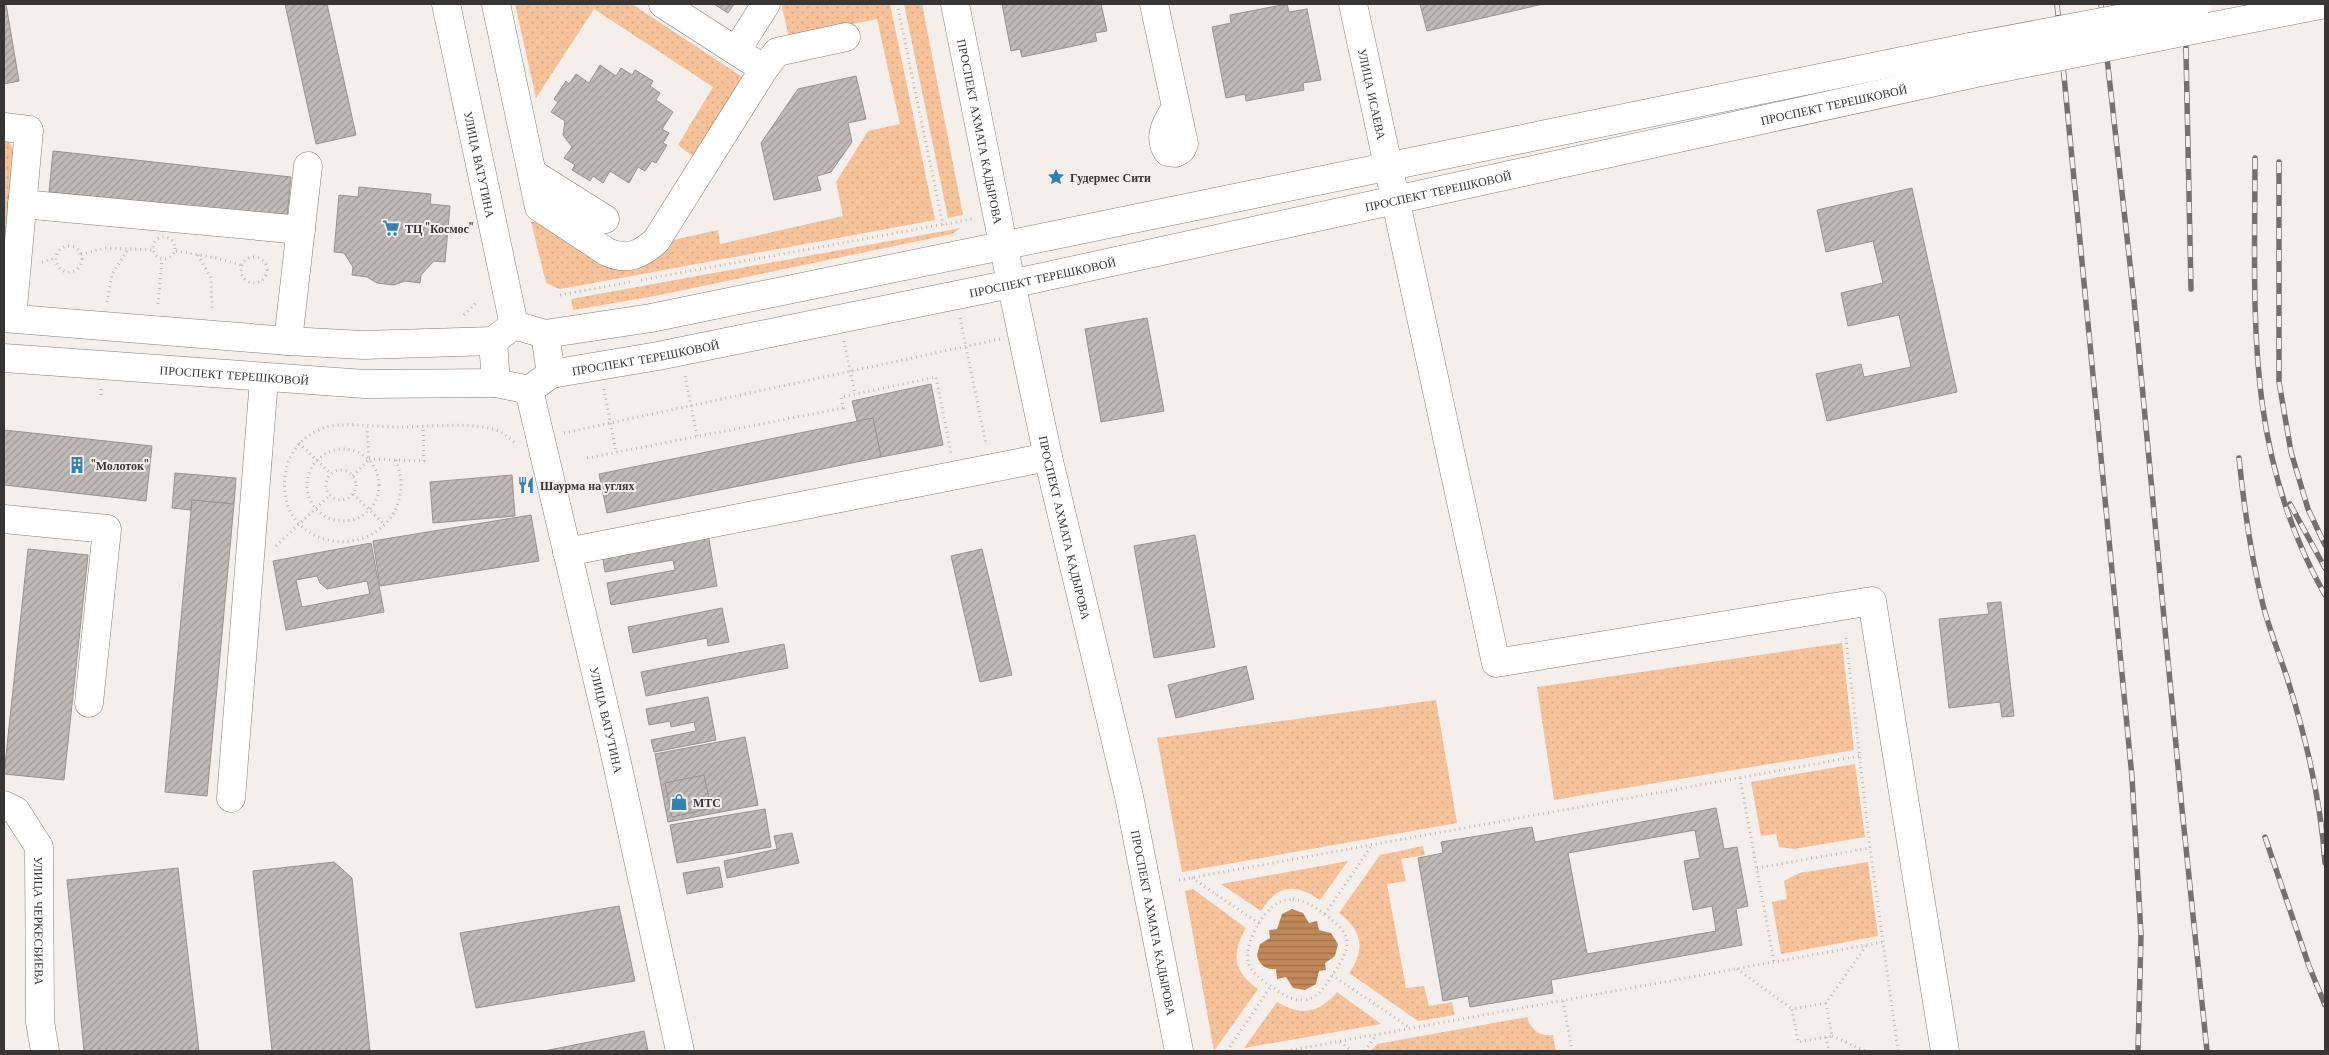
<svg xmlns="http://www.w3.org/2000/svg" width="2329" height="1055" font-family="'Libre Baskerville',serif">
<style>
.grass{fill:url(#grass-dots)}
.water{fill:url(#water-rules)}
.building{fill:url(#building-hatch);stroke:#98938e;fill-rule:evenodd}
.lines{fill:none;stroke-linecap:round;stroke-linejoin:round}
.minor-casing{stroke:#807b77;stroke-width:29}
.major-casing{stroke:#807b77;stroke-width:29}
.path{stroke:#bab6b2;stroke-width:3;stroke-dasharray:1 4;stroke-linecap:butt}
.minor{stroke:#fff;stroke-width:28}
.major{stroke:#fff;stroke-width:28}
.rail-casing{stroke:#75716f;stroke-width:5.5}
.rail{stroke:#f5efeb;stroke-width:4;stroke-dasharray:11;stroke-linecap:butt}
.major-bridge-casing{stroke:#807b77;stroke-width:29;stroke-linecap:butt}
.major-bridge{stroke:#fff;stroke-width:28}
.labels{text-anchor:middle;dominant-baseline:central;stroke-width:4;stroke-linejoin:round;paint-order:stroke}
.street-label{font-size:12px;fill:#383634;stroke:#f5efeb}
.poi-label{font-size:12px;font-weight:bold;fill:#383634;stroke:#f5efeb;text-anchor:start}
</style>
<defs>
<pattern id="grass-dots" width="8" height="8" patternUnits="userSpaceOnUse" patternTransform="scale(1.25)"><rect width="8" height="8" fill="#f5c29a"/><path d="M2 2h.1M6 6h.1" fill="none" stroke="#d3a785" stroke-width="1.8" stroke-linecap="round"/></pattern>
<pattern id="water-rules" width="6" height="5" patternUnits="userSpaceOnUse" patternTransform="scale(1.25)"><rect width="6" height="5" fill="#c18859"/><path d="M0 2.5h6" fill="none" stroke="#9e704a"/></pattern>
<pattern id="building-hatch" width="6" height="6" patternUnits="userSpaceOnUse" patternTransform="scale(1.25)"><rect width="6" height="6" fill="#c1bbb7"/><path d="M-1 1l2-2M0 6l6-6M5 7l2-2" fill="none" stroke="#9e9996"/></pattern>
</defs>
<rect width="100%" height="100%" fill="#f5efeb"/>
<!-- grass -->
<g class="grass">
<path d="M515,4H632L744,78L693,156L678,145L713,87L594,9L536,98Z"/>
<path d="M783,4H890L935,220L577,286L559,289L546,283L531,222L540,221L602,260L669,241L718,230L720,244L843,216L836,182L868,131L900,124L877,19L789,37L782,7Z"/>
<path d="M904,4H922L963,215L948,218Z"/>
<path d="M4,140L9,142L14,151L9,230L4,229Z"/>
<path d="M961,228L952,234L655,296L573,310L571,299Z"/>
<path d="M1842,643L1854,750L1554,800L1537,687Z"/>
<path d="M1436,700L1457,823L1182,872L1157,738Z"/>
<path d="M1855,764L1865,837L1794,849L1779,847L1776,834L1761,836L1751,782Z"/>
<path d="M1423,846L1425,855L1401,859L1406,881L1387,884L1406,988L1424,986L1429,1006L1452,1002L1455,1015L1418,1021L1349,973C1366,950 1362,930 1339,913L1380,855Z"/>
<path d="M1348,861L1320,900C1295,883 1278,884 1261,911L1221,884Z"/>
<path d="M1868,862L1878,936L1781,954L1772,902L1787,899L1784,881L1799,873Z"/>
<path d="M1193,889L1246,928C1231,954 1233,971 1258,989L1214,1051L1185,891Z"/>
<path d="M1337,992L1381,1024L1244,1048L1277,1002C1300,1016 1319,1014 1337,992Z"/>
<path d="M1527,1017C1531,1030 1540,1037 1553,1035L1556,1051H1371L1377,1044Z"/>
</g>
<!-- water -->
<path class="water" d="M1292,909L1303,913L1309,923L1317,921L1319,930L1331,933L1338,944L1335,956L1325,963L1326,970L1319,971L1316,984L1305,990L1293,988L1286,977L1277,979L1276,969C1266,970 1259,965 1257,955L1260,944L1270,938L1269,930L1277,929L1282,914Z"/>
<!-- building -->
<g class="building">
<path d="M4,4H6L19,81L4,84Z"/>
<path d="M285,4H327L356,135L316,144Z"/>
<path d="M714,4H734L728,13Z"/>
<path d="M1002,4H1101L1107,31L1095,33L1097,41L1022,57L1020,49L1011,51Z"/>
<path d="M1287,4L1289,12L1307,9L1321,80L1303,83L1304,90L1246,101L1245,94L1226,98L1212,27L1231,23L1230,15Z"/>
<path d="M1420,4H1543L1427,31Z"/>
<path d="M600,65L616,76L621,68L632,75L635,70L653,81L650,86L660,93L656,100L673,112L662,129L669,133L663,143L667,145L656,163L652,161L645,171L638,167L629,183L610,171L603,183L593,176L590,181L572,170L575,165L564,158L572,147L563,135L565,121L551,112L558,102L554,99L566,81L569,84L576,74L589,83Z"/>
<path d="M856,76L866,119L848,123L852,142L831,172L817,176L821,190L774,200L761,143L798,89Z"/>
<path d="M53,151L291,177L287,217L49,192Z"/>
<path d="M359,187L431,194L430,204L450,206L445,262L434,261L421,275L420,283L405,281L394,285L377,283L367,277L352,275L353,267L344,253L334,252L339,195L358,197Z"/>
<path d="M1912,188L1957,392L1827,421L1816,374L1861,364L1864,377L1911,367L1899,315L1848,326L1841,293L1883,283L1873,241L1826,252L1817,210Z"/>
<path d="M1147,318L1164,411L1101,422L1085,329Z"/>
<path d="M931,384L943,445L881,457L873,418L857,421L852,401Z"/>
<path d="M873,418L881,457L607,513L599,474Z"/>
<path d="M4,430L152,446L146,501L4,485Z"/>
<path d="M175,473L236,478L234,504L192,500L191,510L172,508Z"/>
<path d="M512,475L515,516L433,523L430,482Z"/>
<path d="M192,500L234,504L207,796L165,792Z"/>
<path d="M531,515L539,561L380,586L373,541Z"/>
<path d="M708,534L717,586L611,605L607,583L675,570L673,560L605,572L602,553Z"/>
<path d="M1195,535L1215,647L1154,658L1134,546Z"/>
<path d="M371,543L384,612L286,630L273,561ZM317,576L320,583L327,589L367,581L370,594L302,607L296,580Z"/>
<path d="M28,549L88,555L64,780L4,774Z"/>
<path d="M982,549L1012,675L980,682L951,556Z"/>
<path d="M2001,602L2014,716L2002,717L2000,702L1949,708L1939,619L1989,614L1987,603Z"/>
<path d="M722,608L729,642L708,646L707,638L633,653L628,627Z"/>
<path d="M784,644L788,668L646,696L641,672Z"/>
<path d="M1246,666L1254,699L1176,718L1168,685Z"/>
<path d="M708,697L716,740L654,752L651,740L696,731L694,722L671,727L670,721L649,725L646,709Z"/>
<path d="M745,737L758,805L668,822L655,754Z"/>
<path d="M704,775L711,808L672,817L665,783Z"/>
<path d="M1716,808L1724,849L1737,847L1748,906L1736,909L1742,945L1551,980L1553,993L1470,1007L1468,996L1443,1001L1418,858L1443,853L1441,842L1532,827L1535,842ZM1695,830L1700,858L1684,861L1693,910L1712,906L1716,931L1587,954L1568,853Z"/>
<path d="M765,809L771,847L677,863L670,825Z"/>
<path d="M792,833L799,863L727,878L724,861L777,849L774,836Z"/>
<path d="M334,862L352,878L370,1051H272L253,871Z"/>
<path d="M719,867L723,887L687,894L683,873Z"/>
<path d="M178,868L199,1051H84L67,880Z"/>
<path d="M619,906L635,981L476,1008L460,933Z"/>
<path d="M644,1031L648,1051H544Z"/>
</g>
<g class="lines">
<!-- minor casing -->
<g class="minor-casing">
<g id="minor">
<path id="s1" d="M446,4L514,325"/>
<path d="M496,4L539,207L607,252C627,261 640,255 656,241L764,69L736,51L766,4"/>
<path d="M663,4L736,51"/>
<path id="s2" d="M955,4L1003,244L1048,457L1129,796L1179,1051"/>
<path d="M1154,4L1184,144L1181,150L1175,153L1168,152C1157,137 1167,122 1175,109"/>
<path id="s3" d="M1353,4L1496,663L1872,601L1945,1051"/>
<path d="M764,69L777,52L846,37"/>
<path d="M4,127L29,130L12,318"/>
<path d="M532,173L605,219"/>
<path d="M22,204L301,230"/>
<path d="M288,341L308,166"/>
<path id="s4" d="M529,390L613,745L680,1051"/>
<path d="M4,519L107,529L89,703"/>
<path d="M567,552L1048,457"/>
<path d="M231,798L264,379"/>
<path id="s5" d="M4,805L16,811L39,847L40,1022L45,1051"/>
</g>
</g>
<!-- major casing -->
<g class="major-casing">
<g id="major">
<path d="M4,318L288,341L363,345L493,341"/>
<path d="M514,325L545,334L551,374L529,390L496,383L493,341Z"/>
<path d="M545,334L651,318L1970,47"/>
<path id="s6" d="M4,358L365,384L496,383"/>
<path id="s7" d="M551,374L658,356L1011,284L1976,73"/>
</g>
</g>
<!-- path -->
<g class="path">
<path d="M897,4L943,225"/>
<circle cx="164" cy="248" r="11"/>
<circle cx="69" cy="259" r="13"/>
<path d="M176,251L216,258L241,265"/>
<path d="M81,254L106,248L153,250"/>
<path d="M198,255L211,278L212,308"/>
<circle cx="254" cy="270" r="13"/>
<path d="M42,262L56,258"/>
<path d="M641,280L972,219"/>
<path d="M560,295L630,282"/>
<path d="M107,302L112,274L129,248"/>
<path d="M158,304L162,260"/>
<path d="M464,315L476,303"/>
<path d="M960,318L986,444"/>
<path d="M844,341L855,394"/>
<path d="M685,376L697,436"/>
<path d="M604,389L616,452"/>
<path d="M101,395V388"/>
<path d="M564,433L1000,339"/>
<path d="M299,443L331,474"/>
<circle cx="343" cy="485" r="36"/>
<path d="M587,458L843,408L841,397L936,377L951,453"/>
<path d="M369,459L424,461L423,427"/>
<path d="M396,460C398,467 401,475 401,482C403,533 345,558 306,530C298,524 289,513 287,503C279,474 290,442 319,430C324,427 334,425 341,425C359,424 379,427 398,427C427,427 465,422 493,429C502,432 508,437 515,443"/>
<circle cx="341" cy="485" r="15"/>
<path d="M353,476L369,459L367,427"/>
<path d="M353,494L385,525"/>
<path d="M276,546L330,495"/>
<path d="M1846,638L1870,848L1898,1051"/>
<path d="M1740,778L1774,962"/>
<path d="M1757,868L1870,848"/>
<path d="M1192,878L1260,924"/>
<path d="M1179,880L1859,756"/>
<path d="M1293,899C1306,901 1314,906 1324,914C1354,935 1352,946 1333,974C1325,986 1320,996 1306,1000C1292,1001 1285,996 1274,988C1265,982 1254,976 1249,965C1242,947 1262,911 1278,903C1283,900 1288,900 1293,899Z"/>
<path d="M1325,914L1372,845"/>
<path d="M1737,969L1792,1009"/>
<path d="M1332,975L1410,1028"/>
<path d="M1563,1001L1572,1051"/>
<path d="M1826,1003L1832,1036L1798,1042L1792,1009L1826,1003L1866,946"/>
<path d="M1832,1036L1865,1051"/>
<path d="M1826,1037L1829,1051"/>
<path d="M1340,1042L1352,1051"/>
<path d="M1227,1051L1271,986"/>
<path d="M1286,1051L1883,942"/>
<path d="M1365,1051L1376,1035"/>
</g>
<!-- minor -->
<use href="#minor" class="minor"/>
<!-- major -->
<use href="#major" class="major"/>
<!-- rail casing -->
<g class="rail-casing">
<g id="rail">
<path d="M2057,4L2132,777L2141,935L2138,1051"/>
<path d="M2101,4L2134,300L2182,809L2207,1051"/>
<path d="M2185,4L2191,289"/>
<path d="M2255,158C2255,315 2244,452 2325,595"/>
<path d="M2279,162V382L2291,452L2308,509L2325,545"/>
<path d="M2239,458C2244,508 2251,556 2263,605C2270,632 2281,658 2289,684C2307,742 2321,802 2325,863"/>
<path d="M2290,504L2325,568"/>
<path d="M2265,837L2309,966L2325,1005"/>
</g>
</g>
<!-- rail -->
<use href="#rail" class="rail"/>
<!-- major-bridge casing -->
<g class="major-bridge-casing">
<g id="major-bridge">
<path d="M1970,47L2197,4"/>
<path d="M1976,73L2325,4"/>
</g>
</g>
<!-- major-bridge -->
<use href="#major-bridge" class="major-bridge"/>
</g>
<!-- icons -->
<defs>
<g id="sight-bare" transform="scale(1.35)"><path d="M0-6L1.8-2.2L6-1.7L2.9 1.2L3.7 5.4L0 3.3L-3.7 5.4L-2.9 1.2L-6-1.7L-1.8-2.2Z" fill="#3282b3" stroke="#f5efeb" stroke-width="2.5" paint-order="stroke"/></g>
<g id="supermarket-bare" transform="scale(1.35)"><path d="M-6-5.5h2.5l.6 2H6L4.5 2H-2.5L-4.4-4H-6ZM-1.5 3.2a1.3 1.3 0 1 0 .1 0ZM3 3.2a1.3 1.3 0 1 0 .1 0Z" fill="#3282b3" stroke="#f5efeb" stroke-width="2.5" paint-order="stroke"/></g>
<g id="building-bare" transform="scale(1.35)"><path d="M-4-6H4V6H1V3H-1V6H-4ZM-2.5-4.3h1.7v1.8h-1.7ZM.8-4.3h1.7v1.8H.8ZM-2.5-1h1.7V.8h-1.7ZM.8-1h1.7V.8H.8Z" fill="#3282b3" stroke="#f5efeb" stroke-width="2.5" paint-order="stroke"/></g>
<g id="restaurant-bare" transform="scale(1.35)"><path d="M-5-6h1v4h1v-4h1v4h1v-4h1v5L-1.5 .5V6h-2V.5L-5-1ZM5-6V6H3V1.5H1.5Q1.5-4 5-6Z" fill="#3282b3" stroke="#f5efeb" stroke-width="2.5" paint-order="stroke"/></g>
<g id="shop-bare" transform="scale(1.35)"><path d="M-5-2.5h2.3a2.7 3.5 0 0 1 5.4 0H5L5.5 6h-11ZM-1.5-2.5h3a1.5 2.3 0 0 0-3 0Z" fill="#3282b3" stroke="#f5efeb" stroke-width="2.5" paint-order="stroke"/></g>
</defs>
<g fill-rule="evenodd">
<use href="#sight-bare" x="1056" y="177"/>
<use href="#supermarket-bare" x="391" y="228"/>
<use href="#building-bare" x="77" y="465"/>
<use href="#restaurant-bare" x="526" y="485"/>
<use href="#shop-bare" x="679" y="802"/>
</g>
<g class="labels">
<!-- street labels -->
<g class="street-label">
<text stroke="none"><textPath href="#s3" startOffset="92">УЛИЦА ИСАЕВА</textPath></text>
<text stroke="none"><textPath href="#s7" startOffset="1311">ПРОСПЕКТ ТЕРЕШКОВОЙ</textPath></text>
<text stroke="none"><textPath href="#s2" startOffset="130">ПРОСПЕКТ АХМАТА КАДЫРОВА</textPath></text>
<text stroke="none"><textPath href="#s1" startOffset="164">УЛИЦА ВАТУТИНА</textPath></text>
<text stroke="none"><textPath href="#s7" startOffset="906">ПРОСПЕКТ ТЕРЕШКОВОЙ</textPath></text>
<text stroke="none"><textPath href="#s7" startOffset="501">ПРОСПЕКТ ТЕРЕШКОВОЙ</textPath></text>
<text stroke="none"><textPath href="#s7" startOffset="96">ПРОСПЕКТ ТЕРЕШКОВОЙ</textPath></text>
<text stroke="none"><textPath href="#s6" startOffset="231">ПРОСПЕКТ ТЕРЕШКОВОЙ</textPath></text>
<text stroke="none"><textPath href="#s2" startOffset="535">ПРОСПЕКТ АХМАТА КАДЫРОВА</textPath></text>
<text stroke="none"><textPath href="#s4" startOffset="339">УЛИЦА ВАТУТИНА</textPath></text>
<text stroke="none"><textPath href="#s5" startOffset="130">УЛИЦА ЧЕРКЕСБИЕВА</textPath></text>
<text stroke="none"><textPath href="#s2" startOffset="940">ПРОСПЕКТ АХМАТА КАДЫРОВА</textPath></text>
</g>
<!-- poi labels -->
<g class="poi-label">
<text x="1070" y="177">Гудермес Сити</text>
<text x="405" y="228">ТЦ "Космос"</text>
<text x="91" y="465">"Молоток"</text>
<text x="540" y="485">Шаурма на углях</text>
<text x="693" y="802">МТС</text>
</g>
</g>
<!-- border -->
<rect width="2329" height="1055" fill="none" stroke="#383634" stroke-width="10"/>
</svg>
